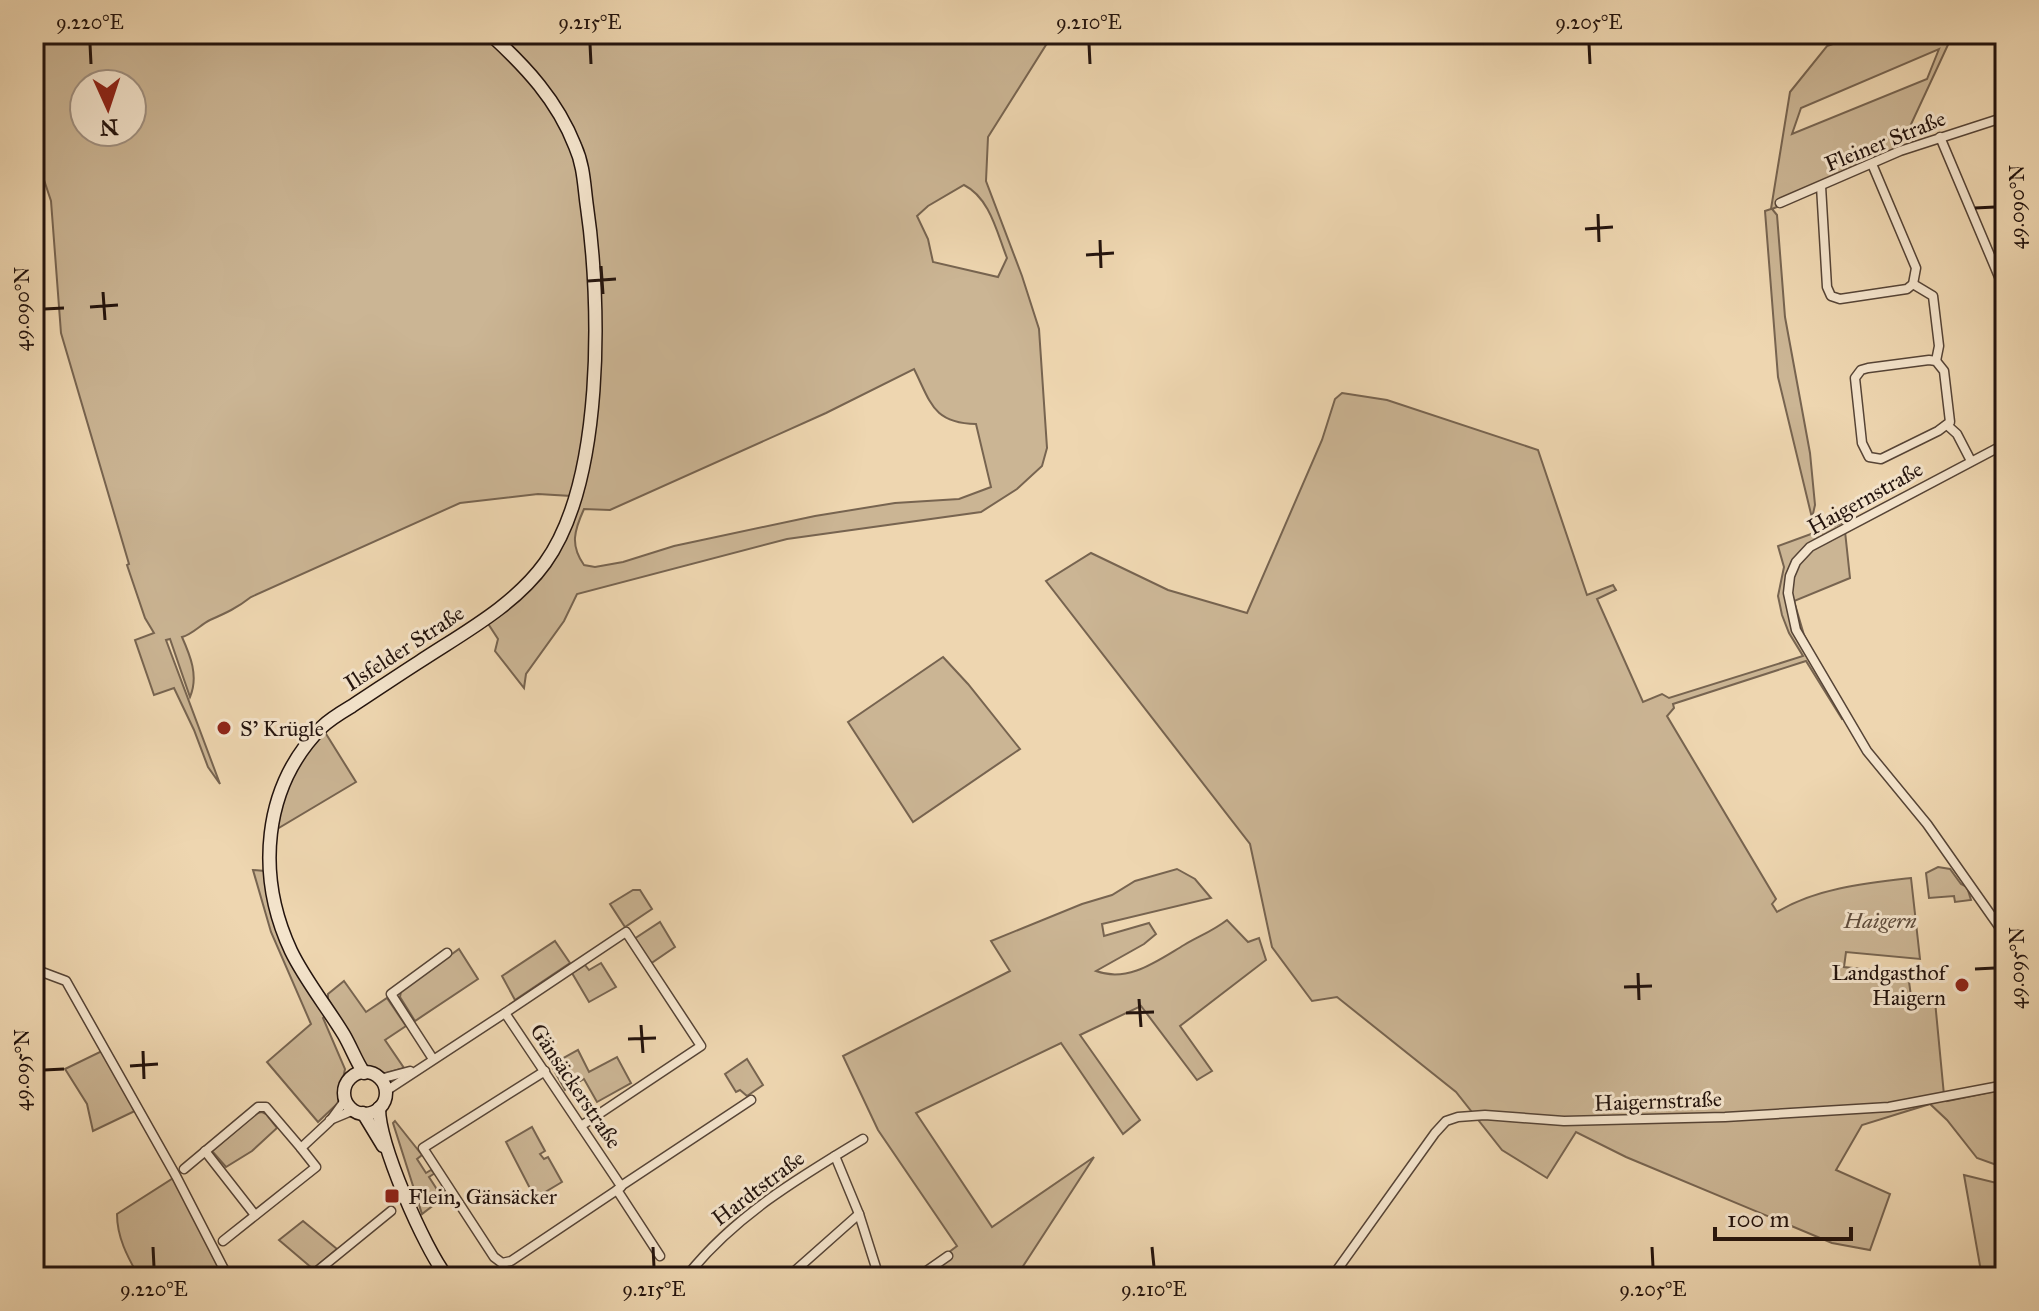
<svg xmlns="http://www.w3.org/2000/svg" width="2039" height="1311" font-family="'IM FELL Great Primer',serif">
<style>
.green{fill:#cbb594;stroke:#776450;stroke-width:2;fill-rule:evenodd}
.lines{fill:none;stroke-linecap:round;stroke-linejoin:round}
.street-casing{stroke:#564436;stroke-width:11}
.secondary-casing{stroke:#23130d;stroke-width:15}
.street{stroke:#f4e4cc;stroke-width:8}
.secondary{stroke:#f4e4cc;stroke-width:12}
.ticks{fill:none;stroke:#23130d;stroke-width:3}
.poi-dot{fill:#8f2418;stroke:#f4e4cc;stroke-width:3}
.labels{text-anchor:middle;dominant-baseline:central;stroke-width:6;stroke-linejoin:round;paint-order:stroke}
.street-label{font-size:22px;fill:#23130d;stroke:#f4e4cc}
.poi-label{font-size:22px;fill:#23130d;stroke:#f4e4cc;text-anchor:start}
.park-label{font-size:22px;font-style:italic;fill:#5e4c3c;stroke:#f4e4cc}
.neatline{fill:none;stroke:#23130d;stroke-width:3}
.ticks-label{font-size:20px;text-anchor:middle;fill:#23130d}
</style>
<rect width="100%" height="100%" fill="#eed6b0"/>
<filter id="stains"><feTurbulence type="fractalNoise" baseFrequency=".0025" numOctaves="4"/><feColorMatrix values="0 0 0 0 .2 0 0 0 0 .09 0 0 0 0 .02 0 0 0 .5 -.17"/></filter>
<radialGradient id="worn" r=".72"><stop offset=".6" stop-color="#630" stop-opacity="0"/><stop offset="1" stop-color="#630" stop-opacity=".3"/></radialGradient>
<!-- green -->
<g class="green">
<path d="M34,34H1060L1046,45L988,137L986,181L1022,276L1039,329L1047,448L1042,466L1017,489L981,512L787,539L577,594L564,621L526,674L524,688L495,651L498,639L487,622C524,581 559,553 571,496L538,494L460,503L251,597C237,608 226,613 210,620C200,625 193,634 182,637C190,655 199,676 190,697L170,639L166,640L220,784L208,767L194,730L174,688L154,695L135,640L154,633L145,618L127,565L129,564L61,333L51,201L41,171L34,162ZM84,84H132V132H84ZM964,185C990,198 997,233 1007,258L998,277L933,262L928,239L917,216L928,206ZM914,369C931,403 933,423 976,424L991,487L959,499L895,503L815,516L674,546L623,562L595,567L584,565C570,545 574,531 584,509L610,510L826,413Z"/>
<path d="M1862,34H1953L1900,148L1903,154L1772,209L1777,215L1785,317L1810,453L1815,505L1812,518L1778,377L1765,211L1771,209L1790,92L1827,46ZM1939,49L1927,79L1792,134L1801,108Z"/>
<path d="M1342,393L1387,400L1538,450L1587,595L1613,585L1616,590L1597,599L1643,702L1662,694L1669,698L1803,656L1789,633L1782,615L1778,596L1784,567L1778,546L1844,522L1850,578L1794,601L1804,635L1847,716L1842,719L1806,661L1673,704L1674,708L1667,716L1776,899L1772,904L1777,912C1816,888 1867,883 1911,878L1920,959L1846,952L1844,967L1908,974L1912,1004L1935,1001L1944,1095L1947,1101L2005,1089V1168L1977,1158L1947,1120L1930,1104L1862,1125L1836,1170L1890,1194L1870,1250L1832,1243L1626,1157L1576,1132L1547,1178L1502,1150L1456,1092L1337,997L1312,1001L1272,947L1250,844L1046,581L1091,553L1168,590L1247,613L1322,440L1335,399Z"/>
<path d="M943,657L968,684L1020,749L913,822L848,722Z"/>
<path d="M323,729L356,782L272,832L298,757Z"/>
<path d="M1938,867L1950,869L1961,884L1967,887L1971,900L1955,902L1954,896L1929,898L1926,873Z"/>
<path d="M1177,869L1195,879L1211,898L1102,924L1104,936L1149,923L1156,934L1144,944L1096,971C1128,983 1157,961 1184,945C1199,936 1213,931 1227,920L1248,942L1259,938L1266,960L1180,1026L1212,1071L1197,1080L1141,1006L1080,1035L1140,1120L1123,1134L1061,1043L916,1113L992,1227L1094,1157L1016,1277H916L957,1246L878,1130L843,1056L1010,971L991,941L1082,904L1112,895L1135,881Z"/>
<path d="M253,870L265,871L274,914L326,1015L323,1018L345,1069L338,1103L318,1122L267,1062L311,1024L271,932Z"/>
<path d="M633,890H640L652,909L625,927L610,904Z"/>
<path d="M660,922L675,947L650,964L634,939Z"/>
<path d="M555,941L570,963L515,1000L502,976Z"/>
<path d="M459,949L478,979L415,1021L400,997L401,991Z"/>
<path d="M601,963L616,987L589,1002L572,973L585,965L589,970Z"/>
<path d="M344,981L366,1012L387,998L406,1026L385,1040L404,1068L383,1074L366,1065L328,999V994Z"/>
<path d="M106,1049L139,1109L93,1131L87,1104L65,1069Z"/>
<path d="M578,1050L589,1072L617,1057L631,1083L597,1102L584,1079L565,1090L551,1065Z"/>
<path d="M747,1059L763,1085L747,1096L740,1090L736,1092L725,1074Z"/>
<path d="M262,1112L266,1114L277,1128L252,1151L226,1167L212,1151L257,1113Z"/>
<path d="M395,1121L422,1155L417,1159L426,1173L431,1170L435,1173L429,1177L438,1191L444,1188L448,1194L422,1214L393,1123Z"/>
<path d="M532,1127L545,1151L540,1154L544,1159L548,1157L562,1182L535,1198L506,1142Z"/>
<path d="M1964,1175L2005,1185V1277H1982Z"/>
<path d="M175,1177L230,1277H139C127,1256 117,1237 117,1214Z"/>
<path d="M303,1221L337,1249L313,1269L279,1240Z"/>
</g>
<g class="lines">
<!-- street casing -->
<g class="street-casing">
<g id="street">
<path d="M1940,137L2005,291"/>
<path d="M1821,186L1827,287L1831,296L1840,299L1907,289L1913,284L1916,268L1872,164"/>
<path d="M1780,203L1900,151L2005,117"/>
<path d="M1913,284L1933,296L1939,346L1936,361"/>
<path d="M1929,360L1936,361L1944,371L1950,422L1938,431L1881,459L1869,457L1862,443L1855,378L1861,370L1868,368Z"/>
<path d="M1947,425L1957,434L1971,461"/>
<path d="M2005,444L1810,547L1796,562L1790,576L1788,593L1796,630L1867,751L1927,824L2005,935"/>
<path d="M34,969L66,981L176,1176L228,1277"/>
<path d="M505,1013L626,932L701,1046L581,1126"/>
<path d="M433,1059L391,994L447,953"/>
<path d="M545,1071L423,1148L494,1257L502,1263L511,1261L617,1190"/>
<path d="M380,1079L410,1071"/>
<path d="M386,1091L505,1013L621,1186L751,1100"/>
<path d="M330,1120L354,1110"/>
<path d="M205,1151L255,1215"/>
<path d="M835,1156L859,1214L879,1277"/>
<path d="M184,1169L258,1107H266L301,1148L330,1121L346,1099"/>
<path d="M621,1187L617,1190L660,1256"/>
<path d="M223,1241L316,1167L301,1148"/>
<path d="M310,1277L391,1211"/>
<path d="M686,1277C733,1217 798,1178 863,1139"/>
<path d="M788,1277L859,1214"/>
<path d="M918,1277L948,1256"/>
<path d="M1332,1277L1435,1133L1446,1121L1458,1117L1485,1115L1564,1121L1725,1117L1889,1107L2005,1085"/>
</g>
</g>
<!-- secondary casing -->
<g class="secondary-casing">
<g id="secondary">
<circle cx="365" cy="1093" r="21"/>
<path d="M364,1073C356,1061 351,1047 344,1035C327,1007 305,980 291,951C256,876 262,787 322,727C330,719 342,712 352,706C375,691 397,676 419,662C463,633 514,606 545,563C604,481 601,303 587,207C584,186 584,166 575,146C557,100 526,67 490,34"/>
<path d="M379,1108C379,1144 424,1248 447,1277"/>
<path d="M363,1113L383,1146"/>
</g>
</g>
<!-- street -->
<use href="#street" class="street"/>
<!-- secondary -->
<use href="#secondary" class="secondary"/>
</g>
<!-- ticks -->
<path class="ticks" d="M90,44L91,64M590,44L591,64M1089,44L1090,64M1589,44L1590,64M1975,208L1995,207M1598,214L1599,242M1585,229L1613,227M1100,240L1101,268M1086,255L1114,253M601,266L603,294M588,281L616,279M103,292L105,320M90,307L118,305M44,309L64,308M1975,969L1995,968M1638,973L1639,1000M1624,987L1652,986M1139,999L1141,1027M1126,1013L1154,1012M641,1025L643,1053M628,1039L656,1038M143,1051L144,1079M130,1066L158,1064M44,1070L64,1069M153,1247L154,1267M653,1247L654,1267M1152,1247L1154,1267M1652,1247L1653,1267"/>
<!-- markers -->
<g class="poi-dot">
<circle cx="224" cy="728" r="8"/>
<circle cx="1962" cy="985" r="8"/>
<rect x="384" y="1188" width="16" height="16" rx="4"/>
</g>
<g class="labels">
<!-- street labels -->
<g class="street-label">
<text transform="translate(1885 141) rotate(-22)">Fleiner Straße</text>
<text transform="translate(1865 498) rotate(-29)">Haigernstraße</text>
<text transform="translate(404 648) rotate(-33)">Ilsfelder Straße</text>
<text transform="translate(576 1086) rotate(56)">Gänsäckerstraße</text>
<text transform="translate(1658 1101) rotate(-2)">Haigernstraße</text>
<text transform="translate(758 1188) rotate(-37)">Hardtstraße</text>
</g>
<!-- poi labels -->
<g class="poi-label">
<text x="240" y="728">S' Krügle</text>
<text x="1946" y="972" text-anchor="end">Landgasthof<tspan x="1946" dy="25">Haigern</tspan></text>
<text x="408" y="1196">Flein, Gänsäcker</text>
</g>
<!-- park labels -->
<g class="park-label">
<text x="1880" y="920">Haigern</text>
</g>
</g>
<!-- margin -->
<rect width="2039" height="1311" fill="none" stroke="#eed6b0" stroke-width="88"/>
<!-- north arrow -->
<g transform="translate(108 108) rotate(177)"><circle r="38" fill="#f4e4cc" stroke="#a09080" stroke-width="2"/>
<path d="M0-6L14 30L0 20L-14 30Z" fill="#8f2418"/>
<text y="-12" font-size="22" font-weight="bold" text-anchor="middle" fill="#23130d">N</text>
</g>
<!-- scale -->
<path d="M1715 1227v12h136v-12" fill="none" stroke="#23130d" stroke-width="4"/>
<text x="1727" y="1227" font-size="24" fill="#23130d" stroke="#f4e4cc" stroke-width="6" paint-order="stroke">100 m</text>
<rect x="44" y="44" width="1951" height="1223" class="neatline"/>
<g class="ticks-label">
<text x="90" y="29">9.220°E</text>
<text x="590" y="29">9.215°E</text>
<text x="1089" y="29">9.210°E</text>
<text x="1589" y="29">9.205°E</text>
<text transform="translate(2017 207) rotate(-90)" y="7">49.090°N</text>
<text transform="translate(22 309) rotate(-90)" y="7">49.090°N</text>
<text transform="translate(2017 968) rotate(-90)" y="7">49.095°N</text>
<text transform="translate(22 1070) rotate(-90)" y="7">49.095°N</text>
<text x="154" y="1296">9.220°E</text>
<text x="654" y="1296">9.215°E</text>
<text x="1154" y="1296">9.210°E</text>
<text x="1653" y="1296">9.205°E</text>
</g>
<rect width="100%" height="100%" filter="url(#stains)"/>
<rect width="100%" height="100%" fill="url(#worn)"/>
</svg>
